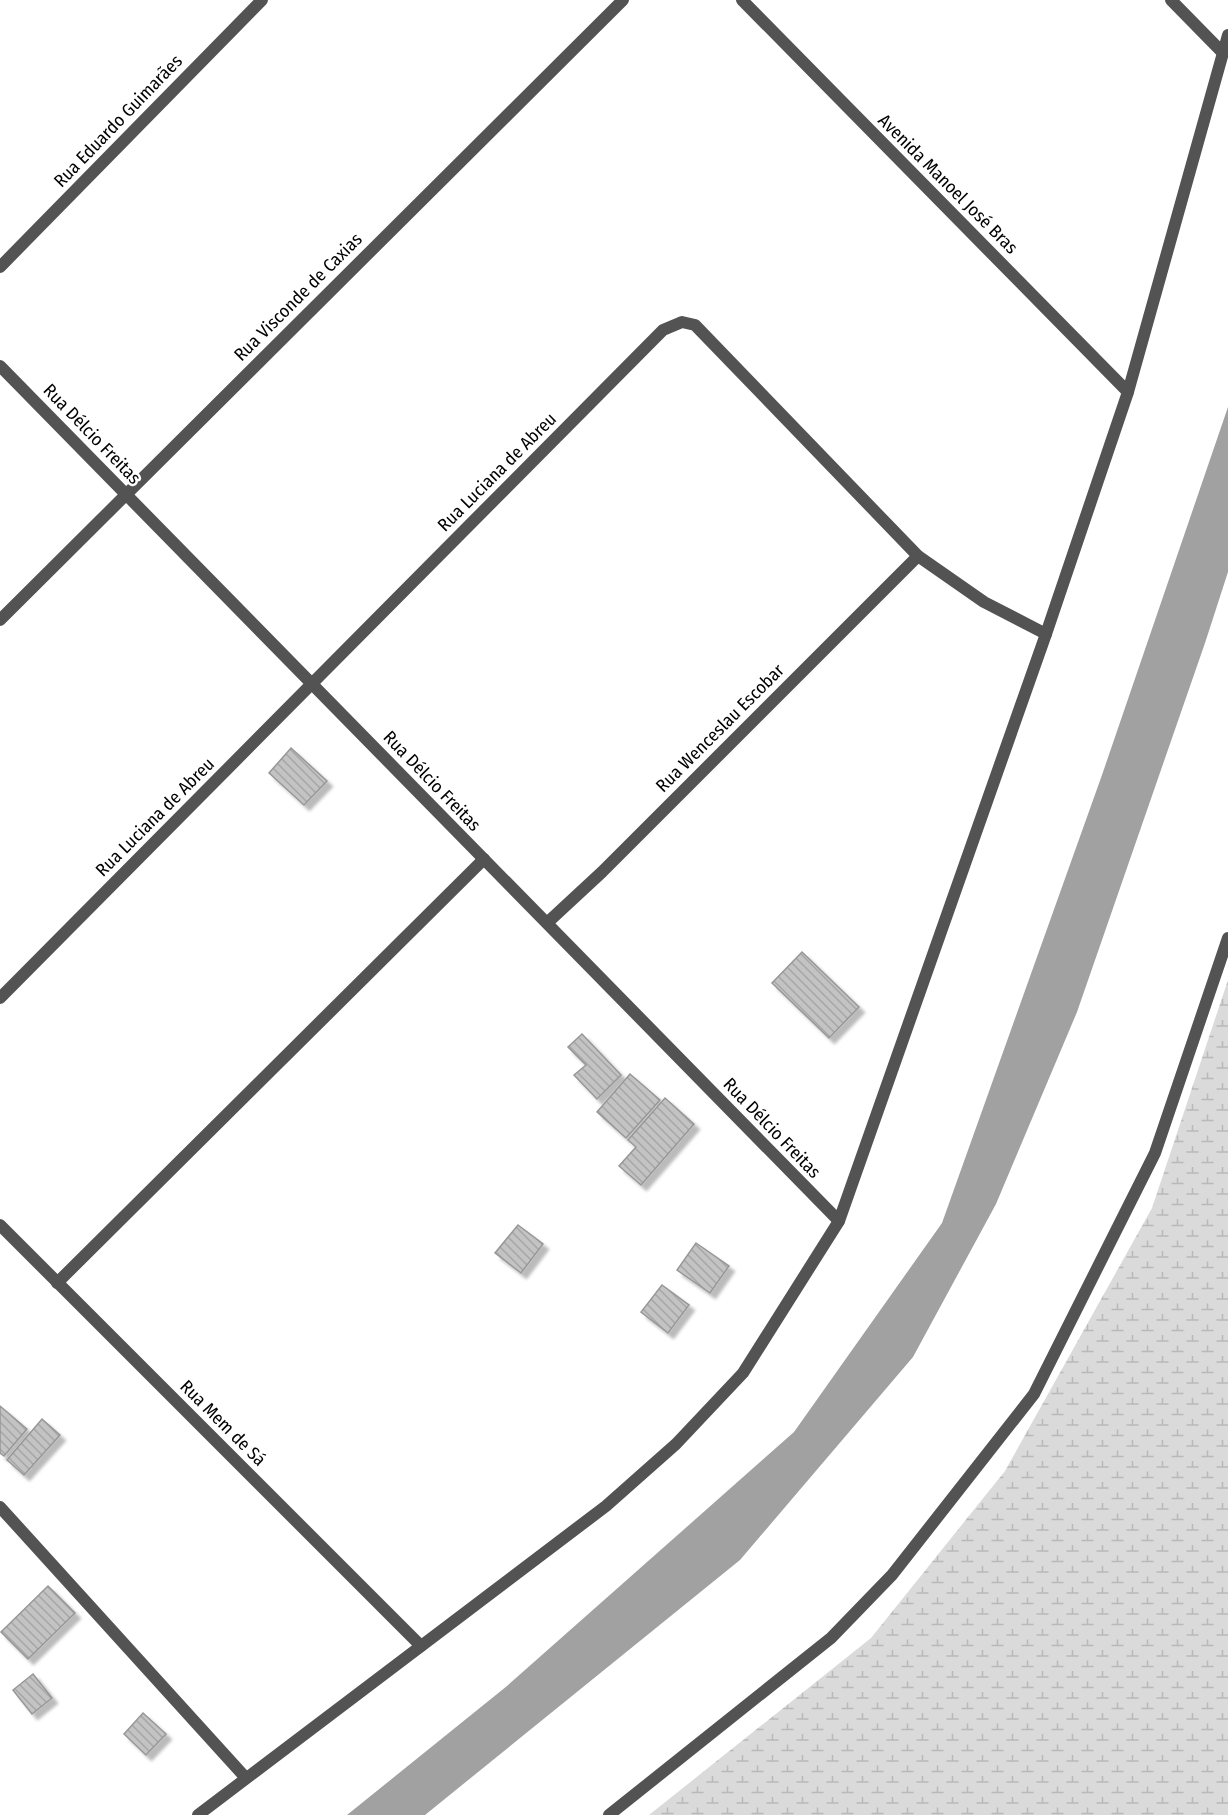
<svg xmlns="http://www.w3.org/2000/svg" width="1228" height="1815" font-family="'Fira Sans Condensed',sans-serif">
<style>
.wetland{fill:url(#wetland-marsh)}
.water{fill:#a1a1a1}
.building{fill:url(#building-back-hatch);stroke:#979797;stroke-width:1.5;filter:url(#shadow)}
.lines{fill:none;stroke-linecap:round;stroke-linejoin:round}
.service{stroke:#535353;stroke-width:12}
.minor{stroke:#535353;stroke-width:12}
.labels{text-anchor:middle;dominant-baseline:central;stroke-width:5;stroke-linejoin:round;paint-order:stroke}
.street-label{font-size:18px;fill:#000;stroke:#fff}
</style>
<defs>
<pattern id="wetland-marsh" width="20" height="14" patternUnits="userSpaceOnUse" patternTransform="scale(1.5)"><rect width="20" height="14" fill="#dadada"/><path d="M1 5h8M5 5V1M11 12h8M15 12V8" fill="none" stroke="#b9b9b9"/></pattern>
<pattern id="building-back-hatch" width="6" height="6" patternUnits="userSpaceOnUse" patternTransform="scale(1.5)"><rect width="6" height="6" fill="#c3c3c3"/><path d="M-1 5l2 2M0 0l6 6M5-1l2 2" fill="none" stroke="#a6a6a6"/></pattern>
<filter id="shadow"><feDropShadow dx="5.5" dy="5.5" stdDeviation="1.5" flood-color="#0004"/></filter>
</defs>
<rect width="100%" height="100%" fill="#fff"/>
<!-- wetland -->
<path class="wetland" d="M1228,980V1815H649L871,1638L1005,1471L1152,1208Z"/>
<!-- water -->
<path class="water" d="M1228,407V572L1205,643L1077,1012L996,1204L913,1357L740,1560L425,1815H347L507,1686L794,1432L942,1223L1102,775Z"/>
<!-- building -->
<g class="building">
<path d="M291,748L327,781L304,805L269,773Z"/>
<path d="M802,952L859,1007L829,1038L772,983Z"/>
<path d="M582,1034L621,1075L597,1099L574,1075L586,1065L568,1047Z"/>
<path d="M630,1074L660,1100L626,1138L597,1112Z"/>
<path d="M665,1098L694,1124L641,1185L619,1166L636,1147L628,1140Z"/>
<path d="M518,1225L543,1244L521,1273L495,1253Z"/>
<path d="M696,1243L729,1266L710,1293L677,1270Z"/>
<path d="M662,1285L689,1305L668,1333L641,1312Z"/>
<path d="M0,1406L27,1429L4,1456L0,1453Z"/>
<path d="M42,1419L60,1435L24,1475L7,1460Z"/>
<path d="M48,1586L75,1613L28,1659L1,1632Z"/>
<path d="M33,1674L52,1698L32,1714L13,1690Z"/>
<path d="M143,1713L166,1734L146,1755L124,1734Z"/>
</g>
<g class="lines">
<!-- service -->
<path class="service" d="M609,1815L831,1638L892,1575L1034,1394L1155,1153L1228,938"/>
<!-- minor -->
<g class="minor">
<path d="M742,0L1128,392"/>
<path d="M1171,0L1223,53"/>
<path d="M0,267L262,0"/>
<path d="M0,366L839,1221"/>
<path d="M0,620L623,0"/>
<path d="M547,923L602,872L918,556"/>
<path d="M0,998L663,330L682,322L695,325L918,556L984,602L1046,634"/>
<path d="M0,1225L421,1646"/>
<path d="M57,1283L484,859"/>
<path d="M0,1507L245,1777"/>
<path d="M198,1815L606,1506L676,1444L743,1373L839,1221L1046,634L1128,392L1228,35"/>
</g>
</g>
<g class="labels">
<!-- street labels -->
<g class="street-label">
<text transform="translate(118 121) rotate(-46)">Rua Eduardo Guimarães</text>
<text transform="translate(948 184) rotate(45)">Avenida Manoel José Bras</text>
<text transform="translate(298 297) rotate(-45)">Rua Visconde de Caxias</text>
<text transform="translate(92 434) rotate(46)">Rua Délcio Freitas</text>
<text transform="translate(497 472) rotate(-45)">Rua Luciana de Abreu</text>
<text transform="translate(720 728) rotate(-45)">Rua Wenceslau Escobar</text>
<text transform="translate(432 781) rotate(46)">Rua Délcio Freitas</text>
<text transform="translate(155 817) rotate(-45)">Rua Luciana de Abreu</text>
<text transform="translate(772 1128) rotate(46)">Rua Délcio Freitas</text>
<text transform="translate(223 1423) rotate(45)">Rua Mem de Sá</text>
</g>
</g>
</svg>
